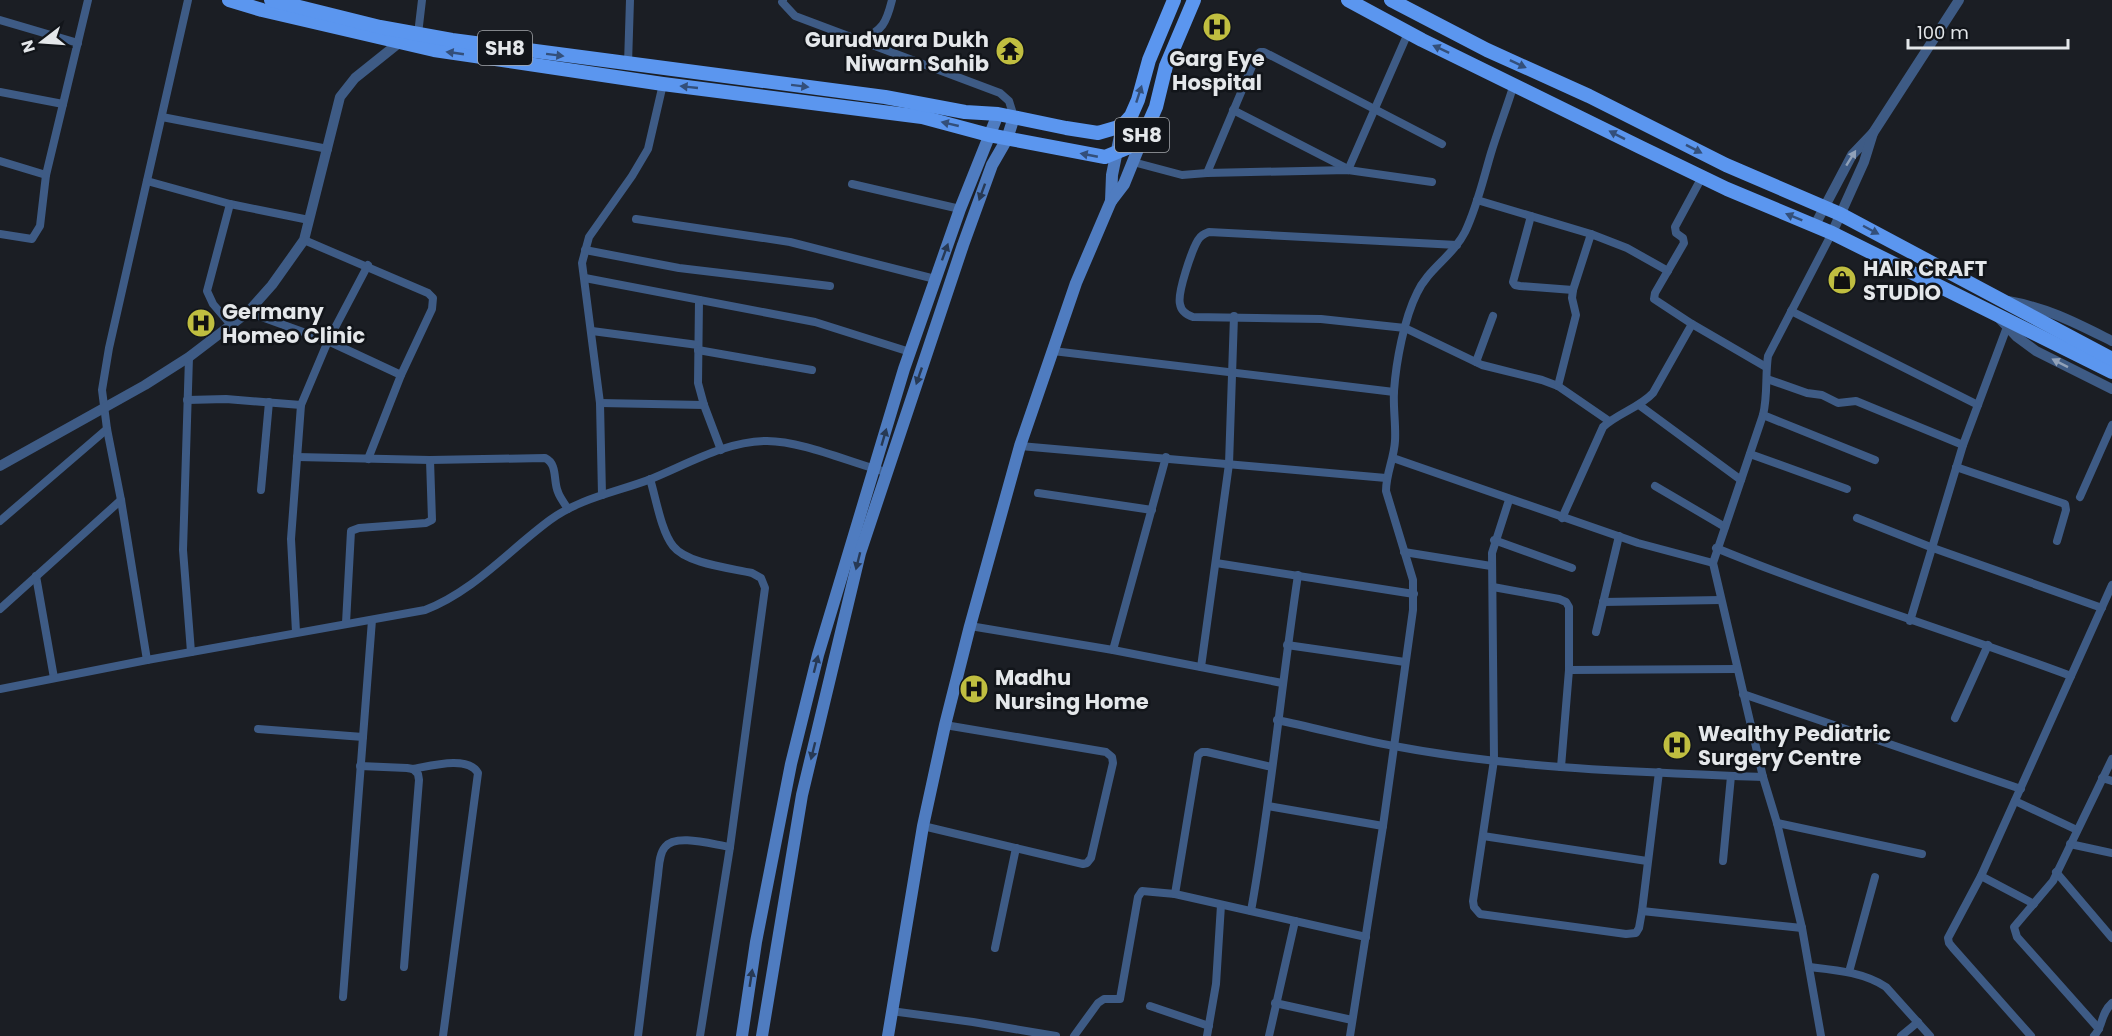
<svg xmlns="http://www.w3.org/2000/svg" width="2112" height="1036" font-family="Poppins,sans-serif">
<style>
.lines{fill:none;stroke-linecap:round;stroke-linejoin:round}
.minor{stroke:#3e5b85;stroke-width:8}
.tertiary{stroke:#3e5b85;stroke-width:10}
.secondary{stroke:#4f7cc0;stroke-width:12}
.primary{stroke:#5b96ef;stroke-width:14}
.oneway{fill:#334f7a}
.oneway2{fill:#91a1b8}
.oneway3{fill:#273954}
.labels{text-anchor:middle;dominant-baseline:central;stroke-width:5;stroke-linejoin:round;paint-order:stroke}
.shield{fill:#12151a;stroke:#a5a8ac;stroke-width:1.5}
.shield-label{font-size:20px;font-weight:bold;fill:#e4e7ea}
.poi-label{font-size:21px;font-weight:bold;fill:#e4e7ea;stroke:#12151a;text-anchor:start}
</style>
<rect width="100%" height="100%" fill="#1b1e24"/>
<g class="lines">
<!-- minor -->
<g class="minor">
<path d="M783,0L782,2L795,16L1000,93L1009,101L1014,117"/>
<path d="M0,20L78,43"/>
<path d="M418,34L422,0"/>
<path d="M861,41C883,29 886,24 892,0"/>
<path d="M628,64L630,0"/>
<path d="M0,92L63,104"/>
<path d="M1233,110L1348,169"/>
<path d="M162,117L328,149"/>
<path d="M0,161L46,175"/>
<path d="M1133,162L1182,175L1207,173"/>
<path d="M1348,170L1408,33"/>
<path d="M1702,177L1675,227L1676,233L1683,238L1684,243L1655,293L1654,299L1692,324L1766,367"/>
<path d="M147,181L230,204L309,220"/>
<path d="M1432,182L1348,170L1207,173L1256,57L1260,52H1264L1442,144"/>
<path d="M852,184L960,209"/>
<path d="M1477,200L1591,234"/>
<path d="M230,204L207,291L213,304L231,325"/>
<path d="M1531,216L1513,282L1515,285L1520,286L1573,290"/>
<path d="M636,219L790,242L935,279"/>
<path d="M0,234L32,239L40,226L46,175L88,0"/>
<path d="M304,240L428,293L433,298L432,309L401,375L368,459"/>
<path d="M1457,245L1209,232C1204,234 1201,235 1198,240C1192,250 1177,293 1180,304C1181,311 1187,315 1193,317L1321,319L1405,328L1482,365L1542,380L1558,386L1609,421"/>
<path d="M585,250L679,268L830,286"/>
<path d="M585,278L815,322L910,352"/>
<path d="M699,300L698,383L704,405L721,450"/>
<path d="M1791,311L1978,405"/>
<path d="M248,312L328,341L401,375"/>
<path d="M592,331L698,345"/>
<path d="M698,350L812,370"/>
<path d="M1053,351L1394,392"/>
<path d="M189,357L183,550L191,652"/>
<path d="M1476,362L1493,316"/>
<path d="M1767,379L1807,393L1822,395L1838,403L1856,401L1963,445"/>
<path d="M1558,386L1576,315L1572,298L1573,290L1591,234L1627,248L1668,271"/>
<path d="M187,400L226,399L301,405"/>
<path d="M600,403L704,405"/>
<path d="M1639,405L1741,480"/>
<path d="M1763,415L1875,460"/>
<path d="M1020,446L1386,478"/>
<path d="M1750,454L1847,489"/>
<path d="M297,457L430,460L545,458C558,464 553,481 558,492C560,498 565,504 568,509"/>
<path d="M1393,458L1638,543L1713,563"/>
<path d="M1956,467L2065,504L2066,510L2057,541"/>
<path d="M650,479C656,498 661,531 673,546C687,564 731,568 752,573L761,578L765,588L730,847L700,1036"/>
<path d="M1655,486L1725,527"/>
<path d="M261,490L269,402"/>
<path d="M1038,493L1152,510"/>
<path d="M602,495L600,403L582,263L589,237L632,176L648,149L663,84"/>
<path d="M2080,497L2112,425"/>
<path d="M1509,500L1492,553L1494,760L1473,901L1474,907L1480,914L1626,934L1636,933L1639,928L1642,911L1659,772"/>
<path d="M1562,518L1603,427C1618,413 1639,408 1653,393L1692,324"/>
<path d="M1857,518L1933,548L2102,608"/>
<path d="M0,521L107,429"/>
<path d="M1494,540L1572,568"/>
<path d="M1716,548C1833,596 1953,632 2071,676"/>
<path d="M1404,552L1491,566"/>
<path d="M1216,563L1414,594"/>
<path d="M36,576L54,678"/>
<path d="M1493,587L1559,599L1566,602L1569,607V670L1561,767"/>
<path d="M1603,602L1721,600"/>
<path d="M0,609L121,500"/>
<path d="M1910,621L1963,445L2007,327"/>
<path d="M346,623L351,531L359,528L426,523L432,520L430,460"/>
<path d="M970,626L1113,650L1282,683"/>
<path d="M296,632L291,539L301,405L328,341L368,265"/>
<path d="M1596,632L1619,536"/>
<path d="M1287,645L1405,662"/>
<path d="M1113,650L1166,457"/>
<path d="M147,660L121,500L107,429L102,390L109,348L188,0"/>
<path d="M1201,667L1229,464L1234,316"/>
<path d="M1569,670L1737,669"/>
<path d="M0,689L147,660L425,610C474,591 508,551 550,520C580,498 617,492 651,479C688,464 726,441 767,441C802,441 851,463 886,472"/>
<path d="M1743,694L2021,789"/>
<path d="M1955,718L1988,645"/>
<path d="M1277,720C1316,728 1355,739 1394,746C1515,769 1640,772 1763,777"/>
<path d="M258,729L363,737"/>
<path d="M360,766L407,768L413,769L418,774L419,780L404,967"/>
<path d="M413,769C430,766 468,755 478,773L443,1036"/>
<path d="M2102,778L2112,781"/>
<path d="M2015,801L2077,830"/>
<path d="M1268,806L1383,826"/>
<path d="M1777,823L1922,854"/>
<path d="M923,826L1083,864L1087,863L1091,858L1113,763L1112,757L1106,752L945,725"/>
<path d="M1483,836L1647,861"/>
<path d="M2070,844L2112,853"/>
<path d="M1723,861L1731,776"/>
<path d="M2056,872L2112,938"/>
<path d="M1981,876L2034,904"/>
<path d="M1175,894L1198,755L1202,752H1207L1272,767"/>
<path d="M1251,911C1271,800 1281,687 1298,575"/>
<path d="M1642,911L1802,928"/>
<path d="M995,948L1016,848"/>
<path d="M1809,967C1835,970 1863,972 1886,987L1930,1036"/>
<path d="M1849,972L1875,877"/>
<path d="M343,997L372,620"/>
<path d="M1275,1003L1352,1020"/>
<path d="M1150,1006L1209,1026"/>
<path d="M891,1011L973,1022L1056,1036"/>
<path d="M2099,1029L2017,937L2014,927L2053,881L2112,759"/>
<path d="M638,1036L658,875C659,867 659,854 665,847C676,833 714,845 730,847"/>
<path d="M1074,1036L1098,1003L1104,999H1120L1138,897L1142,891L1175,894L1366,937"/>
<path d="M1207,1036L1216,984L1221,905"/>
<path d="M1269,1036L1295,921"/>
<path d="M1350,1036L1383,826L1413,610V580L1386,491C1386,473 1394,459 1395,441C1396,425 1393,408 1394,391C1396,362 1404,319 1417,293C1428,269 1453,256 1465,232C1477,207 1483,180 1491,153C1498,130 1507,107 1514,84"/>
<path d="M1821,1036L1802,928L1777,823L1763,777L1713,563L1763,415C1768,395 1765,376 1768,356L1832,233"/>
<path d="M1901,1036L1918,1022"/>
<path d="M2031,1036L1953,948L1949,943L1948,938L1981,876L2112,585"/>
<path d="M2094,1036C2104,1025 2100,1014 2112,1003"/>
</g>
<!-- tertiary -->
<g class="tertiary">
<path d="M1815,225L1852,155L1873,133L1959,0"/>
<path d="M1832,233L1864,162L1873,133"/>
<path d="M2008,301C2048,308 2076,323 2112,341"/>
<path d="M1999,318L2017,337L2036,351L2112,389"/>
<path d="M0,466L145,385L189,357L248,312L272,285L304,240L340,97L355,78L400,42"/>
</g>
<!-- secondary -->
<g class="secondary">
<path d="M1111,201L1112,175L1122,126"/>
<path d="M742,1036L756,942L791,764L818,655L904,369L960,209L998,114"/>
<path d="M762,1036L802,795L860,553L963,245L992,165L1007,139L1014,117"/>
<path d="M888,1036L923,826L945,725L970,626L1020,446L1076,283L1111,201L1124,184L1145,132"/>
</g>
<!-- primary -->
<g class="primary">
<path d="M229,0L262,10L434,50L663,84L922,117L989,135L1105,157L1127,148L1145,132L1156,107L1166,66L1194,0"/>
<path d="M271,0L380,27L452,40L885,97L965,112L998,114L1066,128L1098,133L1122,126L1131,116L1138,100L1149,60L1174,0"/>
<path d="M1348,0L1422,40L1640,147L1727,189L1832,233L2112,372"/>
<path d="M1391,0L1487,50L1589,96L1726,165L1840,214L2112,359"/>
</g>
</g>
<!-- one-way arrows -->
<defs><path id="oneway-solid" d="M-6-.8H1V-3.2L6.5 0L1 3.2V.8H-6Z" transform="scale(1.5)"/></defs>
<g class="oneway">
<use href="#oneway-solid" transform="translate(1441 49) rotate(-155)"/>
<use href="#oneway-solid" transform="translate(455 53) rotate(-172)"/>
<use href="#oneway-solid" transform="translate(555 55) rotate(7)"/>
<use href="#oneway-solid" transform="translate(1518 64) rotate(25)"/>
<use href="#oneway-solid" transform="translate(800 86) rotate(7)"/>
<use href="#oneway-solid" transform="translate(689 87) rotate(-174)"/>
<use href="#oneway-solid" transform="translate(1139 94) rotate(-72)"/>
<use href="#oneway-solid" transform="translate(950 124) rotate(-167)"/>
<use href="#oneway-solid" transform="translate(1617 135) rotate(-153)"/>
<use href="#oneway-solid" transform="translate(1694 149) rotate(27)"/>
<use href="#oneway-solid" transform="translate(1089 155) rotate(-169)"/>
<use href="#oneway-solid" transform="translate(1794 217) rotate(-158)"/>
<use href="#oneway-solid" transform="translate(1871 230) rotate(28)"/>
</g>
<g class="oneway2">
<use href="#oneway-solid" transform="translate(1851 158) rotate(-58)"/>
<use href="#oneway-solid" transform="translate(2060 363) rotate(-153)"/>
</g>
<g class="oneway3">
<use href="#oneway-solid" transform="translate(982 192) rotate(110)"/>
<use href="#oneway-solid" transform="translate(945 252) rotate(-70)"/>
<use href="#oneway-solid" transform="translate(919 376) rotate(109)"/>
<use href="#oneway-solid" transform="translate(884 437) rotate(-74)"/>
<use href="#oneway-solid" transform="translate(858 561) rotate(104)"/>
<use href="#oneway-solid" transform="translate(816 664) rotate(-76)"/>
<use href="#oneway-solid" transform="translate(813 751) rotate(104)"/>
<use href="#oneway-solid" transform="translate(751 978) rotate(-81)"/>
</g>
<!-- icons -->
<defs>
<g id="hospital-disc" transform="scale(1.5)"><circle r="9.5" fill="#c0be40" stroke="#12151a"/><path d="M-5-5h3v3.5h4V-5h3V5h-3V1.5h-4V5h-3Z" fill="#111"/></g>
<g id="temple-disc" transform="scale(1.5)"><circle r="9.5" fill="#c0be40" stroke="#12151a"/><path d="M0-6L5-2H3V0L6.5 2.5H4V6H1.5V3h-3V6H-4V2.5H-6.5L-3 0V-2H-5Z" fill="#111"/></g>
<g id="shop-disc" transform="scale(1.5)"><circle r="9.5" fill="#c0be40" stroke="#12151a"/><path d="M-5-2.5h2.3a2.7 3.5 0 0 1 5.4 0H5L5.5 6h-11ZM-1.5-2.5h3a1.5 2.3 0 0 0-3 0Z" fill="#111"/></g>
</defs>
<g fill-rule="evenodd">
<use href="#hospital-disc" x="1217" y="27"/>
<use href="#temple-disc" x="1010" y="51"/>
<use href="#shop-disc" x="1842" y="280"/>
<use href="#hospital-disc" x="201" y="323"/>
<use href="#hospital-disc" x="974" y="689"/>
<use href="#hospital-disc" x="1677" y="745"/>
</g>
<g class="labels">
<!-- shield labels -->
<g class="shield">
<rect x="478" y="31" width="54" height="34" rx="4.5"/>
<rect x="1115" y="118" width="54" height="34" rx="4.5"/>
</g>
<g class="shield-label">
<text x="505" y="48">SH8</text>
<text x="1142" y="135">SH8</text>
</g>
<!-- poi labels -->
<g class="poi-label">
<text x="989" y="39" text-anchor="end">Gurudwara Dukh<tspan x="989" dy="24">Niwarn Sahib</tspan></text>
<text x="1217" y="58" text-anchor="middle">Garg Eye<tspan x="1217" dy="24">Hospital</tspan></text>
<text x="1863" y="268">HAIR CRAFT<tspan x="1863" dy="24">STUDIO</tspan></text>
<text x="222" y="311">Germany<tspan x="222" dy="24">Homeo Clinic</tspan></text>
<text x="995" y="677">Madhu<tspan x="995" dy="24">Nursing Home</tspan></text>
<text x="1698" y="733">Wealthy Pediatric<tspan x="1698" dy="24">Surgery Centre</tspan></text>
</g>
</g>
<!-- north arrow -->
<g transform="translate(42 42) rotate(253)" stroke="#12151a" stroke-width="4.5" paint-order="stroke">
<path d="M0-4.5L10 22L0 15L-10 22Z" fill="#e4e7ea"/>
<text y="-9" font-size="16" font-weight="bold" text-anchor="middle" fill="#e4e7ea">N</text>
</g>
<!-- scale -->
<path d="M1908 39v9h160v-9" fill="none" stroke="#e4e7ea" stroke-width="3"/>
<text x="1917" y="39" font-size="18" fill="#e4e7ea" stroke="#12151a" stroke-width="4.5" paint-order="stroke">100 m</text>
</svg>
